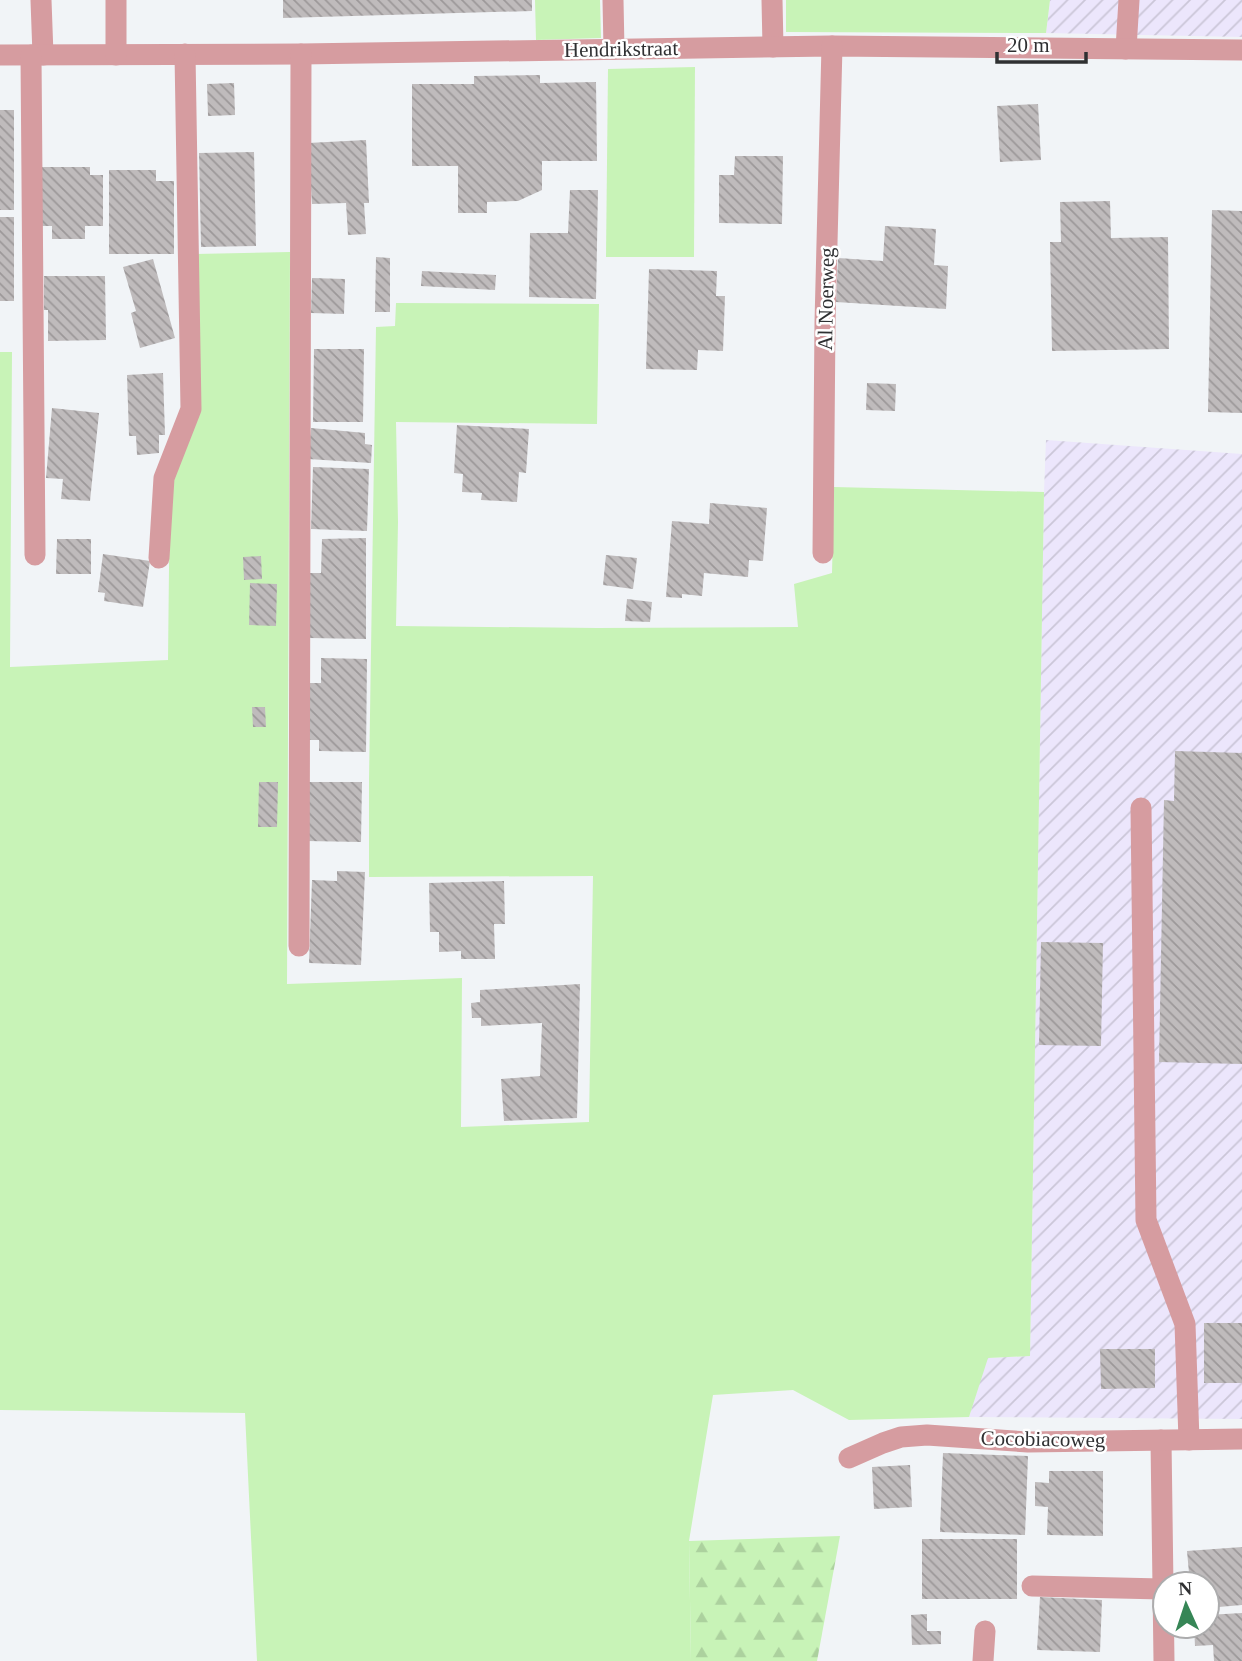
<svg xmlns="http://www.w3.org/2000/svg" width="1242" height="1661" font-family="'Times New Roman',serif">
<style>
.industrial{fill:url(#industrial-furrows)}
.green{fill:#c8f3b7}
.forest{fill:url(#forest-firs)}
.building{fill:url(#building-back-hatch)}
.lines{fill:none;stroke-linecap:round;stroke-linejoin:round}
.minor{stroke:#d69ca0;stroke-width:21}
.labels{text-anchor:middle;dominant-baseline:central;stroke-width:5;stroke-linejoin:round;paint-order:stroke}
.street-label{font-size:21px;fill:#2f3032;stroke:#fff}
</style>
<defs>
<pattern id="industrial-furrows" width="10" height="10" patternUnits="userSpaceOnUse" patternTransform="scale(1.75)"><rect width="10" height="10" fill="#ece6fc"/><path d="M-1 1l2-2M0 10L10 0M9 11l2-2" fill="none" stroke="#cbc6d8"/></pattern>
<pattern id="forest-firs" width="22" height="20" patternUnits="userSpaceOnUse" patternTransform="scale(1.75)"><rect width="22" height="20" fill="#c8f3b7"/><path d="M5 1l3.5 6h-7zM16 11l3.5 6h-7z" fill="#acd19e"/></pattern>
<pattern id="building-back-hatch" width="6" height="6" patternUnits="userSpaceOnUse" patternTransform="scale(1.75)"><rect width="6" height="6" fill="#bfbbbc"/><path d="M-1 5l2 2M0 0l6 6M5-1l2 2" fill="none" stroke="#9c9899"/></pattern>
</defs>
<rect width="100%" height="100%" fill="#f1f4f7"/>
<!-- industrial -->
<g class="industrial">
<path d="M1050,0H1242V37L1046,33Z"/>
<path d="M1046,440L1242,454V1419L969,1417L987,1358L1030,1356L1044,492Z"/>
</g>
<!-- green -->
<g class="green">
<path d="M535,0H600L601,38L536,40Z"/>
<path d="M786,0H1050L1046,33L786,32Z"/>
<path d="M695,67L694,257H606L608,69Z"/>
<path d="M290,252L287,984L462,978L461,1127L589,1122L593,876L369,877V780L376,327L395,326L396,303L599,304L597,424L396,422L398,522L396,626L597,628L798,627L794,584L832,573L834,487L1044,492L1030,1356L988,1358L969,1417L849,1420L793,1390L713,1395L689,1541L691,1661H257L245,1413L0,1410V352H12L10,667L168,660L170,477L198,412L195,254Z"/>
</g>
<!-- forest -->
<path class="forest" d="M840,1536L817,1661H691L689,1541Z"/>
<!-- building -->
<g class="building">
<path d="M283,0H532V11L283,18Z"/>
<path d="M540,75V83L596,82L597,161H542V190L518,201L487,202V213H458V166H412V84H474V76Z"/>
<path d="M234,83L235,115L208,116L207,84Z"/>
<path d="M1038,104L1041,160L1000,162L997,106Z"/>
<rect x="0" y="110" width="14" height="100"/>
<path d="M366,140L369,203H364L366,234L348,235L346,203L312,204L308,143Z"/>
<path d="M254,152L256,246L201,247L199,153Z"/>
<path d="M735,156H783L782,224L719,223V175H734Z"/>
<path d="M37,167H90V175H103V226H85V239H52V226H38Z"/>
<path d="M109,170H156V181H174V254H109Z"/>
<path d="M570,190H598L596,299L529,297L530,233H568Z"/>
<path d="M1110,201L1111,238L1168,237L1169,349L1052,351L1050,242H1061L1060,202Z"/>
<path d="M1212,210L1242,211V413L1208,412Z"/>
<rect x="0" y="217" width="14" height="84"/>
<path d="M885,226L936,229L934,265L948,266L946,309L836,302L838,258L883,261Z"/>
<path d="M376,257L390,258V312H375Z"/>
<path d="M153,259L175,338L140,348L131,313L136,311L123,267Z"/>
<path d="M649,269L717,271L716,296H725L723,351L698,350L697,370L646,369Z"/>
<path d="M422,271L496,275L495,290L421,286Z"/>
<path d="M44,276H105L106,340L48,341V310H44Z"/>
<path d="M312,278L345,279L344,314L311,313Z"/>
<path d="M314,349H364L363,422H313Z"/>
<path d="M163,373L165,435H159V453L137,455L136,436H129L127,375Z"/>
<path d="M867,383L896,384L895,411L866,410Z"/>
<path d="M52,408L99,413L90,501L61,499L63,479L46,478Z"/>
<path d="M457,425L529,429L526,473L519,472L517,502L481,500L482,493L462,492L463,474L454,473Z"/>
<path d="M311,428L365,433V444L372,445L371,463L308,459Z"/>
<path d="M313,467L369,469L367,531L311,529Z"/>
<path d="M710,503L767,508L763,561L749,560L748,577L704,573L702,596L682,594V598L666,597L672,521L709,524Z"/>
<path d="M366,538V639L309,638V573H321L322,539Z"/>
<path d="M57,539H91V574H56Z"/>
<path d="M103,554L150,561L143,607L104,601L105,593L98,592Z"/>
<path d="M606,555L637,558L633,589L603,585Z"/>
<path d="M261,556L262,579L244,580L243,557Z"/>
<path d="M250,583L277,584L276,626L249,625Z"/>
<path d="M627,599L652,602L650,622L625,621Z"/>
<path d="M321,658L367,659L366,752L319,751V740H307L308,683H321Z"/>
<path d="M252,707H265L266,727H253Z"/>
<path d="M1175,751L1242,753V1064L1159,1062L1164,800L1174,801Z"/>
<path d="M259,782H278L277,827H258Z"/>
<path d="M307,782H362L361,842L306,841Z"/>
<path d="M337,871L365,872L361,965L309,963L312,880L337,881Z"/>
<path d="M504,881L505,924H494L495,959H461V951L439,952V932H430L429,883Z"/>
<path d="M1041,942L1103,943L1101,1046L1039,1045Z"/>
<path d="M580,984L577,1118L504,1121L501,1079L540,1076L542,1023L481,1026V1018H472L471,1003L480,1002V990Z"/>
<rect x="1204" y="1323" width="38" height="60"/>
<path d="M1100,1349H1155V1388L1101,1389Z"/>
<path d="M943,1453L1028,1456L1025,1535L940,1532Z"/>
<path d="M910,1465L912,1507L874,1509L872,1467Z"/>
<path d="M1049,1471H1103V1536L1047,1535L1048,1507L1035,1506V1482L1049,1483Z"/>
<rect x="922" y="1539" width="95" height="60"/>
<path d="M1242,1547V1605L1207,1608V1584H1190L1187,1551Z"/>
<path d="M1040,1597L1102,1600L1100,1652L1037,1650Z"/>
<path d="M1242,1613V1661H1214L1213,1645L1195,1646L1194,1626H1207V1615Z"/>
<path d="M927,1614V1631H941V1644L912,1645L911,1615Z"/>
</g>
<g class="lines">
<!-- minor -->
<g class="minor">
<path d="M41,0L43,55"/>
<path d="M613,0L614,49"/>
<path d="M772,0L773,47"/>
<path d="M1126,49L1129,0"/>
<path d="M0,55L301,54L832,46L1242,50"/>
<path d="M31,55L35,555"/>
<path d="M116,55V0"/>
<path d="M823,553L825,322L832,46"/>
<path d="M159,558L164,478L191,409L185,54"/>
<path d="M1141,808L1146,1220L1185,1324L1189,1440"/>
<path d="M299,946L301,54"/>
<path d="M1161,1440L1164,1661"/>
<path d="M849,1458L883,1443L901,1437L927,1435L1028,1442L1242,1439"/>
<path d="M1032,1586L1162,1589"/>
<path d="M983,1661L985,1631"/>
</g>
</g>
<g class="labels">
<!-- street labels -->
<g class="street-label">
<text transform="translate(621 49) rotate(-1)">Hendrikstraat</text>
<text transform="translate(826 299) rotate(-89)">Al Noerweg</text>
<text transform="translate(1043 1439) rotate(1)">Cocobiacoweg</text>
</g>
</g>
<!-- north arrow -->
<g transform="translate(1186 1605) rotate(357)"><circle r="33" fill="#ffffff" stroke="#acacad" stroke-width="2"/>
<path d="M0-5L12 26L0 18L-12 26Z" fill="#368656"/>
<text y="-10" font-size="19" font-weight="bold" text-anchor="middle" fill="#2f3032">N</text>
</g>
<!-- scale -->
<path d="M997 52v10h89v-10" fill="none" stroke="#2f3032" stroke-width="3.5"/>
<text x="1007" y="52" font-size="21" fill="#2f3032" stroke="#ffffff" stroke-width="5" paint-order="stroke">20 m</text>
</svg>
